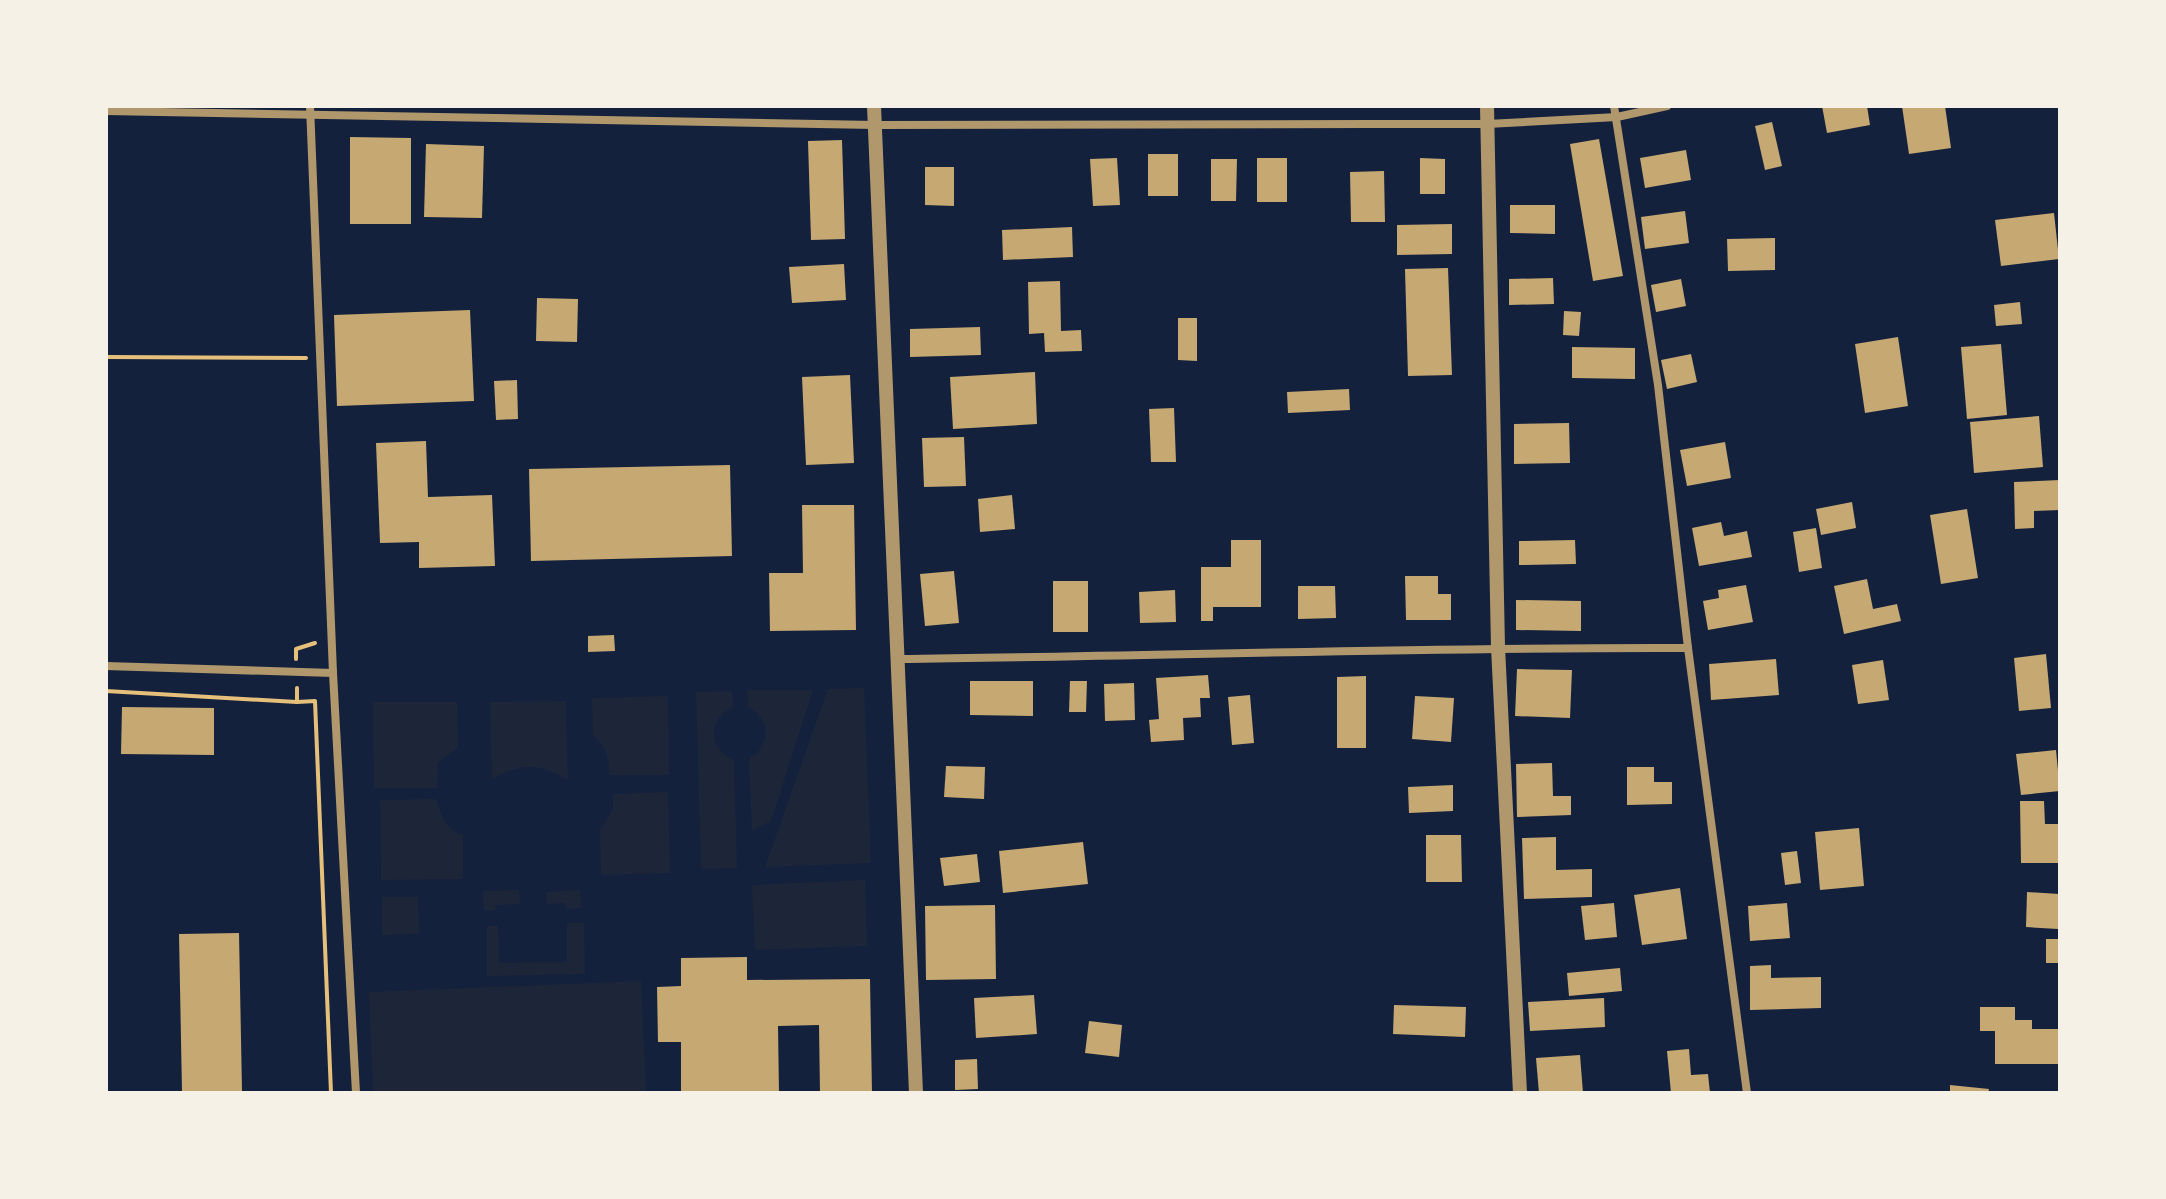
<svg xmlns="http://www.w3.org/2000/svg" width="2166" height="1199" font-family="'Alegreya Sans',sans-serif">
<style>
.green{fill:#1d2539}
.building{fill:#c6a872}
.lines{fill:none;stroke-linecap:round;stroke-linejoin:round}
.path{stroke:#e5c07b;stroke-width:4}
.minor{stroke:#b1986c;stroke-width:8}
.tertiary{stroke:#b1986c;stroke-width:14}
</style>
<rect width="100%" height="100%" fill="#14213d"/>
<!-- green -->
<g class="green">
<path d="M864,688L871,863L765,867L828,689Z"/>
<path d="M747,690H813L771,821L752,831L749,758C772,746 771,719 748,707Z"/>
<path d="M732,691L733,707C707,718 708,750 734,760L737,868L701,869L696,692Z"/>
<path d="M668,696L669,775H609C609,757 606,747 593,735L592,698Z"/>
<path d="M566,701L568,780C537,762 522,763 492,779L490,702Z"/>
<path d="M373,702H457L458,747L438,763L437,788H374Z"/>
<path d="M668,792L670,873L601,875L600,830L613,809V794Z"/>
<path d="M436,799C442,817 444,828 463,835V879L381,880L380,800Z"/>
<path d="M865,880L867,946L755,950L752,885Z"/>
<path d="M519,890L520,904L496,905L495,910L484,911L483,891Z"/>
<path d="M580,890L581,908L567,909L564,903L547,904V892Z"/>
<path d="M382,897H418L419,934L382,935Z"/>
<path d="M567,923H584L585,974L487,976V926H498L499,963L567,962Z"/>
<path d="M641,981L646,1093H373L369,992Z"/>
</g>
<!-- building -->
<g class="building">
<path d="M1822,106H1867L1870,125L1827,133Z"/>
<path d="M1902,106H1945L1951,148L1909,154Z"/>
<path d="M1772,122L1782,166L1765,170L1755,126Z"/>
<path d="M350,137L411,138V224H350Z"/>
<path d="M1599,139L1623,276L1593,281L1570,144Z"/>
<path d="M842,140L845,239L811,240L808,141Z"/>
<path d="M426,144L484,146L482,218L424,217Z"/>
<path d="M1686,150L1691,180L1645,188L1640,158Z"/>
<rect x="1148" y="154" width="30" height="42"/>
<path d="M1117,158L1120,205L1093,206L1090,159Z"/>
<rect x="1257" y="158" width="30" height="44"/>
<path d="M1420,158L1445,159V194H1420Z"/>
<path d="M1211,159H1237L1236,201H1211Z"/>
<path d="M925,167H954V206L925,205Z"/>
<path d="M1384,171L1385,222H1351L1350,172Z"/>
<path d="M1510,205H1555V234L1510,233Z"/>
<path d="M1685,211L1689,243L1645,249L1641,217Z"/>
<path d="M2054,213L2059,259L2001,266L1995,220Z"/>
<path d="M1452,224V254L1397,255V225Z"/>
<path d="M1072,227L1073,257L1003,260L1002,230Z"/>
<path d="M1775,238V270L1728,271L1727,239Z"/>
<path d="M844,264L846,300L792,303L789,267Z"/>
<path d="M1448,268L1452,375L1408,376L1405,269Z"/>
<path d="M1553,278L1554,304L1509,305V279Z"/>
<path d="M1681,279L1686,306L1656,312L1651,285Z"/>
<path d="M1060,281L1061,331L1081,330L1082,351L1045,352L1044,333L1029,334L1028,282Z"/>
<path d="M537,298L578,299L577,342L536,341Z"/>
<path d="M2020,302L2022,324L1996,326L1994,305Z"/>
<path d="M470,310L474,401L337,406L334,315Z"/>
<path d="M1564,311L1581,312L1579,336L1563,335Z"/>
<path d="M1178,318H1197V361L1178,360Z"/>
<path d="M980,327L981,355L910,357V329Z"/>
<path d="M1898,337L1908,406L1865,413L1855,344Z"/>
<path d="M2001,344L2007,415L1967,419L1961,347Z"/>
<path d="M1572,347L1635,348V379L1572,378Z"/>
<path d="M1691,354L1697,382L1667,389L1661,360Z"/>
<path d="M1035,372L1037,424L953,429L950,377Z"/>
<path d="M850,375L854,463L806,465L802,377Z"/>
<path d="M517,380L518,419L496,420L494,381Z"/>
<path d="M1349,389L1350,410L1288,413L1287,392Z"/>
<path d="M1174,408L1176,462H1151L1149,409Z"/>
<path d="M2039,416L2043,467L1974,473L1970,422Z"/>
<path d="M1569,423L1570,463L1514,464V424Z"/>
<path d="M964,437L966,486L924,487L922,438Z"/>
<path d="M426,441L428,497L492,495L495,566L419,568V542L380,543L376,443Z"/>
<path d="M1725,442L1731,478L1687,486L1680,450Z"/>
<path d="M730,465L732,556L531,561L529,469Z"/>
<path d="M2060,480V510L2034,511V528L2015,529L2014,482Z"/>
<path d="M1012,495L1015,529L980,532L978,499Z"/>
<path d="M1852,502L1856,528L1821,535L1816,509Z"/>
<path d="M802,505H854L856,630L770,631L769,573H803Z"/>
<path d="M1967,509L1978,578L1941,584L1930,515Z"/>
<path d="M1721,522L1724,536L1747,531L1752,557L1699,566L1692,528Z"/>
<path d="M1816,528L1822,568L1799,572L1793,532Z"/>
<path d="M1231,540H1261V607H1213V621H1201V567H1231Z"/>
<path d="M1575,540L1576,564L1519,565V541Z"/>
<path d="M954,571L959,623L925,626L920,574Z"/>
<path d="M1405,576H1438V594H1451V620H1406Z"/>
<path d="M1867,579L1873,609L1897,604L1901,621L1844,634L1834,586Z"/>
<rect x="1053" y="581" width="35" height="51"/>
<path d="M1746,585L1753,622L1708,630L1703,601L1719,598L1718,590Z"/>
<path d="M1298,586H1335L1336,618L1298,619Z"/>
<path d="M1175,590L1176,622L1140,623L1139,592Z"/>
<path d="M1516,600L1581,601V631L1516,630Z"/>
<path d="M614,635L615,651L588,652V636Z"/>
<path d="M2046,654L2051,708L2019,711L2014,658Z"/>
<path d="M1776,659L1779,695L1711,700L1709,664Z"/>
<path d="M1883,660L1889,700L1858,704L1852,665Z"/>
<path d="M1517,669L1572,670L1570,718L1515,716Z"/>
<path d="M1208,675L1210,698H1200L1201,717L1183,718L1184,740L1151,742L1149,720L1159,719L1156,678Z"/>
<path d="M1366,676V748H1337V677Z"/>
<path d="M970,681H1033V716L970,715Z"/>
<path d="M1070,681H1087L1086,712H1069Z"/>
<path d="M1134,683L1135,720L1105,721L1104,684Z"/>
<path d="M1250,695L1254,743L1232,745L1228,697Z"/>
<path d="M1415,696L1454,698L1451,742L1412,739Z"/>
<path d="M122,707L214,708V755L121,754Z"/>
<path d="M2056,750L2060,791L2021,795L2016,754Z"/>
<path d="M1552,763L1553,796H1571V815L1517,817L1516,764Z"/>
<path d="M946,766L985,767L984,799L944,797Z"/>
<path d="M1627,767H1654V782H1672V804L1627,805Z"/>
<path d="M1453,785V811L1409,813L1408,787Z"/>
<path d="M2020,801H2044L2045,824H2060V863H2021Z"/>
<path d="M1859,828L1864,886L1820,890L1815,832Z"/>
<path d="M1426,835H1461L1462,882H1426Z"/>
<path d="M1556,837V870L1592,869V897L1524,899L1522,838Z"/>
<path d="M1083,842L1088,884L1003,893L999,851Z"/>
<path d="M1797,851L1801,883L1785,885L1781,853Z"/>
<path d="M977,854L980,882L944,886L940,858Z"/>
<path d="M1680,888L1687,939L1642,945L1634,895Z"/>
<path d="M2027,892L2059,894L2058,929L2026,927Z"/>
<path d="M1614,903L1617,937L1585,940L1581,906Z"/>
<path d="M1787,903L1790,938L1750,941L1748,906Z"/>
<path d="M995,905L996,979L926,980L925,906Z"/>
<path d="M239,933L242,1091L182,1092L179,934Z"/>
<rect x="2046" y="939" width="14" height="24"/>
<path d="M747,957V980L870,979L872,1093H820L819,1025L778,1026L779,1093H681V1042H658L657,987L681,986V958Z"/>
<path d="M1771,965V978L1821,977V1008L1750,1010V966Z"/>
<path d="M1620,968L1622,991L1569,996L1567,973Z"/>
<path d="M1034,995L1037,1034L976,1038L974,998Z"/>
<path d="M1604,998L1605,1027L1530,1031L1528,1002Z"/>
<path d="M1394,1005L1466,1007L1465,1037L1393,1034Z"/>
<path d="M1980,1007H2015V1020H2032V1029H2060V1064H1995V1031H1980Z"/>
<path d="M1089,1021L1122,1025L1119,1057L1085,1053Z"/>
<path d="M1689,1049L1691,1075L1708,1074L1710,1093H1671L1667,1051Z"/>
<path d="M1580,1055L1583,1093H1539L1536,1058Z"/>
<path d="M977,1059L978,1089L955,1090V1060Z"/>
<path d="M1950,1085L1989,1089L1988,1093H1950Z"/>
</g>
<g class="lines">
<!-- path -->
<g class="path">
<path d="M106,357L306,358"/>
<path d="M296,659V649L315,643"/>
<path d="M297,688V702L315,701L331,1093"/>
<path d="M106,691L297,702"/>
</g>
<!-- minor -->
<g class="minor">
<path d="M310,106L333,673L356,1093"/>
<path d="M1614,106L1658,385L1688,648L1747,1093"/>
<path d="M106,111L875,125L1372,124H1487L1617,117L1667,106"/>
<path d="M897,659C1161,656 1424,647 1688,648"/>
<path d="M106,666L333,673"/>
</g>
<!-- tertiary -->
<g class="tertiary">
<path d="M874,106L916,1093"/>
<path d="M1487,106L1498,647L1520,1093"/>
</g>
</g>
<!-- border -->
<rect width="2166" height="1199" fill="none" stroke="#f6f1e7" stroke-width="216"/>
</svg>
